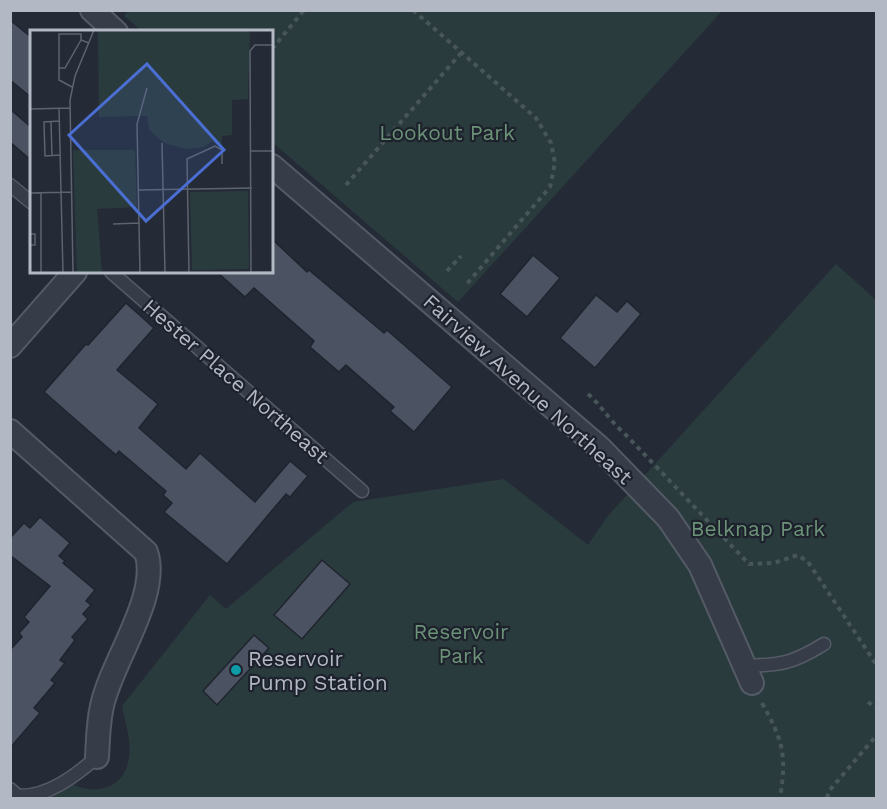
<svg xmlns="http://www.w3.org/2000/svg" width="887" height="809" font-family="'Work Sans',sans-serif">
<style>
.green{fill:#2a3b3d}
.building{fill:#4b5261;stroke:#1f242f;stroke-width:1.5}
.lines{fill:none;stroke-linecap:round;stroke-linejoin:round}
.lane-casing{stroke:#555b66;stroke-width:15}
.street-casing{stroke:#555b66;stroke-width:26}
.path{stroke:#48565a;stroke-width:4;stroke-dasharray:4.5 4.5;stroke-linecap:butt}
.lane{stroke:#373d48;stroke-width:12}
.street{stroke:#373d48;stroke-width:22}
.culture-dot{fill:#0f9aa8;stroke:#1d222d;stroke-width:2}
.labels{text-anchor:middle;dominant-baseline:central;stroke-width:4.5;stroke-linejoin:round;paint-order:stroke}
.park-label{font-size:21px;fill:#6c9278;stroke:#1d222d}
.street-label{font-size:21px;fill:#b2b8c4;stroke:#1d222d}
.poi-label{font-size:21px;fill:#b2b8c4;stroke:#1d222d;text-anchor:start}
.inset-road{fill:none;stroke:#5d636f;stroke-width:1.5}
.view{fill:#4a6ed2;fill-opacity:0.15;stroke:#4a6ed2;stroke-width:3}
.inset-edge{fill:none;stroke:#b2b8c4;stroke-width:3}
</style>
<rect width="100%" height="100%" fill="#242b37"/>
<!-- green -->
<g class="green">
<path d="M129,10H722V11L458,302L272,142V32L142,31L124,16Z"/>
<path d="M836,264L876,300V798H35L69,783C95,796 125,790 129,757C132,742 125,722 122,706L210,595L226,609L353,502L504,479L588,545L607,517Z"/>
</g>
<!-- building -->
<g class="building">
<path d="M10,20L32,38V98L10,80Z"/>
<path d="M10,109L32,128V161L10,142Z"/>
<path d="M272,239L307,272L309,270L384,333L387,330L452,387L414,432L390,411L394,407L346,365L339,372L310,347L314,341L254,288L245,297L217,272H272Z"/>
<path d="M533,255L560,278L527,317L500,294Z"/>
<path d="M596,295L617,312L627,301L641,314L595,368L560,338Z"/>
<path d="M126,303L154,328L117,370L158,404L139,428L186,469L200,453L255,502L290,461L308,476L290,497L286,494L227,564L164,512L172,503L163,495L166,491L119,451L116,455L44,392L86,344L88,345Z"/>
<path d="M40,517L70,543L59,556L65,561L63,563L95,590L86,601L91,605L83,614L88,619L72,637L75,640L60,660L65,663L51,680L55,683L34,708L40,713L10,748V650L22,637L19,633L29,622L24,617L50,586L11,556V537L24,523L30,528Z"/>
<path d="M322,560L350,584L302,639L274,615Z"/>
<path d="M254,635L269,648L217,705L203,691Z"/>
</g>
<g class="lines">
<!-- lane casing -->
<g class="lane-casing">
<g id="lane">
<path d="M10,185L32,203"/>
<path d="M111,272L362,491"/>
<path d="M746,666C782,665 793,663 824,644"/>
<path d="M10,789L18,796C48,797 75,776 97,757"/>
</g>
</g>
<!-- street casing -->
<g class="street-casing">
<g id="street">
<path d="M92,10L116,32"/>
<path d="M272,166L599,447L668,518L700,565L752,683"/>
<path d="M10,346L75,272"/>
<path d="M10,431L146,552C161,595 111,662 102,706C98,723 98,741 97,757"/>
</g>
</g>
<!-- path -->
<g class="path">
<path d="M413,10L536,118L551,143L555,163L550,187L465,286"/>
<path d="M272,49L304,10"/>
<path d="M346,185L461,53"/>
<path d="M447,271L461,256"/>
<path d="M588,394C602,406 609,420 623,432L749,564L774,563L798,555L808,562L876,664"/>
<path d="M868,702L876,708"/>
<path d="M762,703C783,741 787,754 780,798"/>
<path d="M827,798L829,791L876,736"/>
</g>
<!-- lane -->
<use href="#lane" class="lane"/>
<!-- street -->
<use href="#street" class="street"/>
</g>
<!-- markers -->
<circle class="culture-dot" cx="236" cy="670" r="6"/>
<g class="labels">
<!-- park labels -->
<g class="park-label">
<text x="447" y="132">Lookout Park</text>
<text x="758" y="528">Belknap Park</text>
<text x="461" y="631">Reservoir<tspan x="461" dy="24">Park</tspan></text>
</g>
<!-- street labels -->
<g class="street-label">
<text transform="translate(236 381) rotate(41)">Hester Place Northeast</text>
<text transform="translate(528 389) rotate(42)">Fairview Avenue Northeast</text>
</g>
<!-- poi labels -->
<g class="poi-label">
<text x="248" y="658">Reservoir<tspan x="248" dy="24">Pump Station</tspan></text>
</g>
</g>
<!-- overview -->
<g transform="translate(30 30)">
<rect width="243" height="243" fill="#242b37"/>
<path d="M68,0H220L218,69L202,70V105L192,106L191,118L182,111L174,117L155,119L134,113L119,100L117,86L69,87ZM43,120H105L107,177L67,179L72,243H47ZM218,161L219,239L162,240L160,162Z" fill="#2a3b3d"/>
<path class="inset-road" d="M29,38H35L51,10M42,57L29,50V4H51V10L59,13M29,78L33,243M0,79L40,78M29,91L14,92L15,126L30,125M21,92L22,126M132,113L135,243M221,121H243M109,160L222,158M0,163L41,162M11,163V243M83,194L109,193M0,204H5V215H0M43,243L40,70L45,46L64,0M110,243L107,94L117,58M159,243L157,129L185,116L192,120V134M185,243L243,242M221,243L220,21L225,15H243"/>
<path class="view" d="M117,34L194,120L116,191L39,105Z"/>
<rect width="243" height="243" class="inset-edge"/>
</g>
<!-- border -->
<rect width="887" height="809" fill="none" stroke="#b2b8c4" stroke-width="24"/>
</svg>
